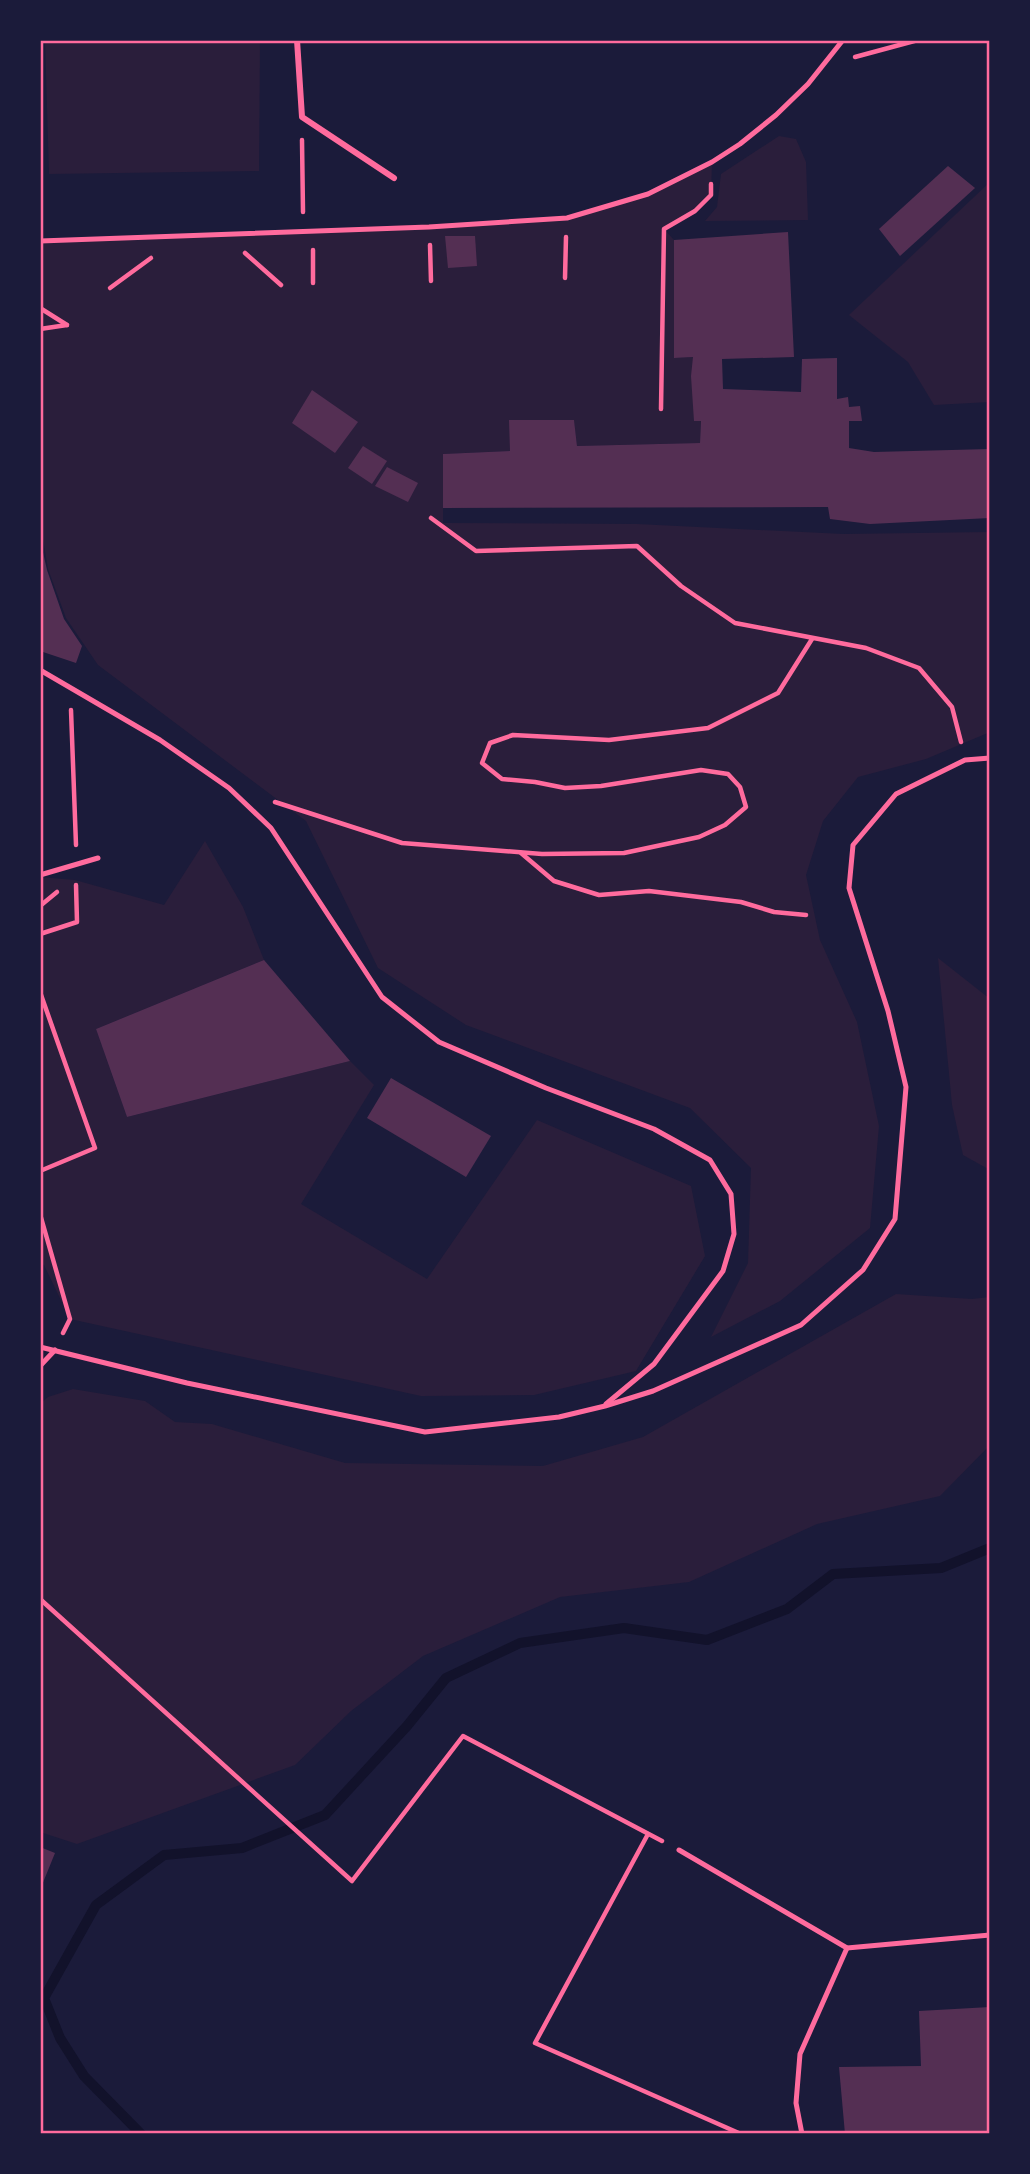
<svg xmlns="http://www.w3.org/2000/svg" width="1030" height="2174" font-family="'Titillium Web',sans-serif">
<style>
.green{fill:#2a1e3b}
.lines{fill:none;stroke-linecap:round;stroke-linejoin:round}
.stream{stroke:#12122b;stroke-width:10}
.building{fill:#542f53}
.path{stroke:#ff6b9d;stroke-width:4.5}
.service{stroke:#ff6b9d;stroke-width:5}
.pedestrian{stroke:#ff6b9d;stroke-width:6}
.neatline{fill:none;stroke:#ff6b9d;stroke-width:2.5}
</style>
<rect width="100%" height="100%" fill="#1b1b3a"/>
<!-- green -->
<g class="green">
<path d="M45,40H260L259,171L49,174Z"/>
<path d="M779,136L796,139L806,162L808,220L705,221L717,207L721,174Z"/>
<path d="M712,162L711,195L695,211L664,229L674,240V358L693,357L701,421L700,443L577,446L574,421L510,420V451L443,454V523L637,524L843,534L990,532V732L926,759L858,777L823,821L806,875L820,940L857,1022L879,1126L870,1228L780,1301L711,1337L748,1263L751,1168L690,1108L466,1025L378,968L306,821L98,665L66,618L48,569L40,521V241L567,218L646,194Z"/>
<path d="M990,182V402L934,405L908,362L849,315Z"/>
<path d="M205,841L243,907L264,960L96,1029L127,1117L350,1061L374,1085L301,1204L427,1279L537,1120L691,1186L705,1256L636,1371L534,1395L421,1396L70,1319L44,1265L40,1264V877L75,880L164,905Z"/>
<path d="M938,958L990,999V1170L963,1155L952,1105Z"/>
<path d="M896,1294L972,1299L990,1297V1445L940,1496L817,1524L689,1582L560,1597L423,1656L351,1711L295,1765L77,1844L40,1832V1404L48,1397L73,1389L145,1401L175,1422L212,1424L345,1463L543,1466L643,1437Z"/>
</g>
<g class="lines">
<!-- stream -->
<path class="stream" d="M141,2134L84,2076L60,2038L44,1998L96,1905L164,1855L242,1848L325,1815L407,1726L446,1678L520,1643L624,1628L707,1640L787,1609L833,1574L941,1568L990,1548"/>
</g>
<!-- building -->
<g class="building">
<path d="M948,166L975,188L900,256L879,229Z"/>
<path d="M788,232L794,357L722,359L723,389L801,392L802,359L837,358V399L848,397L849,407L860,406L862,421H849V448L874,452L990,449V518L870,524L830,519L828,507L443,508V454L510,451L509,420H574L577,446L700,443L701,421H694L691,376L693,357L674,358V240Z"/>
<path d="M445,236H475L477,266L448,268Z"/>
<path d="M312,390L358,422L335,453L292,423Z"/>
<path d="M363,446L387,461L372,484L348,468Z"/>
<path d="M387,467L418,483L408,502L375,486Z"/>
<path d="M40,539L47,570L64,619L82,646L76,663L40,651Z"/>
<path d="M264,960L350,1061L127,1117L96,1029Z"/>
<path d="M391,1078L491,1136L466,1177L367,1118Z"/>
<path d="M40,1847L55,1853L40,1890Z"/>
<path d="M990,2007V2134H845L839,2067L921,2066L919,2011Z"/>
</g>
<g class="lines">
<!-- path -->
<g class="path">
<path d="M855,57L918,40"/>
<path d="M302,140L303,212"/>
<path d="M430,245L431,281"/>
<path d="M313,250V283"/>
<path d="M245,253L281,285"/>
<path d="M565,278L566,237"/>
<path d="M110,288L151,258"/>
<path d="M40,308L67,325"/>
<path d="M40,329L67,325"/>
<path d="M661,409L664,229L695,211L711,195V184"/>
<path d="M431,518L476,551L637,546L681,586L735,623L866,648L919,668L952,707L961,742"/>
<path d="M71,710L76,845"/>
<path d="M275,802L402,843L542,854L624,853L699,837L725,825L746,807L740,787L728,774L701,770L601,786L565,788L535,782L502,779L482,763L490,743L513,735L609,740L708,728L778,693L812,639"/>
<path d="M521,853L554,881L599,895L649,891L741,902L774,912L806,915"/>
<path d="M40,906L57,892"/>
<path d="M40,934L77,922L76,885"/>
<path d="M40,992L95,1148L40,1171"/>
<path d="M40,1214L70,1319L63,1333"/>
<path d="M40,1599L352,1881L463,1736L662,1841"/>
<path d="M648,1834L535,2043L741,2134"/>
</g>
<!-- service -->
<g class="service">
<path d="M40,241L429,227L567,218L648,194L712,162L740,144L776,115L808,84L843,40"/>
<path d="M40,670L160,740L229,788L271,828L382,997L439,1042L546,1088L654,1129L710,1160L731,1194L734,1234L723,1271L654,1364L606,1404"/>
<path d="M40,875L98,858"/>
<path d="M40,1347L187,1383L425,1432L559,1417L605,1406L653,1391L801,1325L863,1270L895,1219L906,1087L888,1011L849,888L853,845L896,794L965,760L990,758"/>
<path d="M40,1366L55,1350"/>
<path d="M679,1850L847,1948L990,1935"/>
<path d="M802,2134L796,2103L800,2054L847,1948"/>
</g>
<!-- pedestrian -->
<path class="pedestrian" d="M297,40L302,117L394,178"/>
</g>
<!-- border -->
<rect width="1030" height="2174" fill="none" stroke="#1b1b3a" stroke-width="84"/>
<rect x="42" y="42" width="946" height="2090" class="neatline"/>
</svg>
